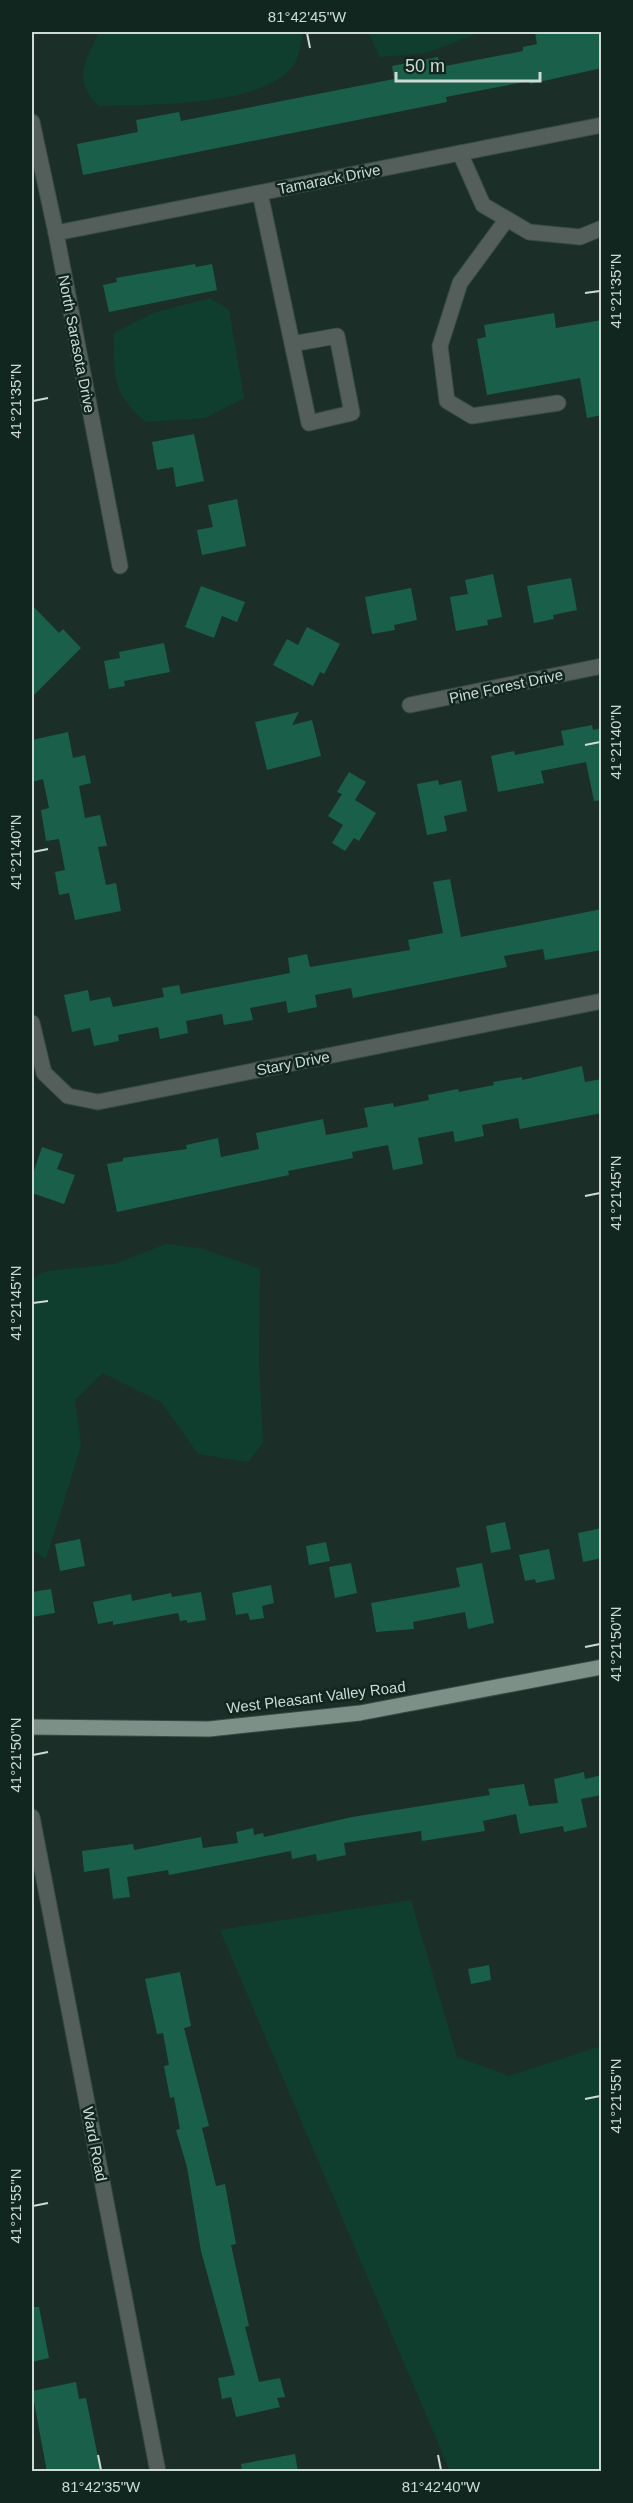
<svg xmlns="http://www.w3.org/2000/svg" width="633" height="2503" font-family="Helvetica,sans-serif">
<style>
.green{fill:#0f3e2f}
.building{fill:#1a5f49}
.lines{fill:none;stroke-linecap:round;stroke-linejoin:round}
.minor-casing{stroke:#384b44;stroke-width:17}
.major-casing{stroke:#384b44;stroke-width:17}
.minor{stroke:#545e5a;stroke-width:15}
.major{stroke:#7d9088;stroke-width:15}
.ticks{fill:none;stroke:#cedbd5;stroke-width:2}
.labels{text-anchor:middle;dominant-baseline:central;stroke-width:5;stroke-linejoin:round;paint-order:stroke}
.street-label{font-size:15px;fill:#cedbd5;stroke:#11261e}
.neatline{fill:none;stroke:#cedbd5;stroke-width:2}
.ticks-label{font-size:15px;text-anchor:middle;fill:#cedbd5}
</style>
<rect width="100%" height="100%" fill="#1b2f28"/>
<!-- green -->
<g class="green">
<path d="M99,32H303C301,41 300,55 295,63C266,108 148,104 99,106C71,80 86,61 99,32Z"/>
<path d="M368,32H481L427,53L380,57Z"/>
<path d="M210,298L229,310L244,398L205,418L146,422C112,393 114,376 114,333L153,313Z"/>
<path d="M166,1244L200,1248L260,1269L259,1363L263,1443L248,1462L198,1454L161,1402L103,1373L75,1400L81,1446L46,1559L32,1550V1279L47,1271L115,1264Z"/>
<path d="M411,1900L457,2057L509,2076L601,2046V2471H450L220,1930Z"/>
</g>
<!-- building -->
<g class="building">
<path d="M535,32H602V68L530,84L529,81L446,97L447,102L83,175L77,144L138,132L136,120L179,112L181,121L394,79L392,66L438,57L440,67L523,51V47L537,44Z"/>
<path d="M195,264L196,267L212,264L217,290L109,312L103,285L117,282L116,278Z"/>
<path d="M554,313L556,328L602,320V415L587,418L580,378L487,395L477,339L486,337L484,325Z"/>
<path d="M194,434L204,481L176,487L173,467L157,470L152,442Z"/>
<path d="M237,499L246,546L202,555L197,530L213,527L208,505Z"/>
<path d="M493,574L502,617L487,620L488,625L456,631L450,597L468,594L465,580Z"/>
<path d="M571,578L577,610L553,615L554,619L534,623L527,586Z"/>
<path d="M201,586L245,602L237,622L222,616L214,638L185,627Z"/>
<path d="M411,588L417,620L394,625L395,630L372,634L365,597Z"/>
<path d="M32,605L59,633L63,629L81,648L32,697Z"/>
<path d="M307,627L340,644L324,674L320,672L313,686L273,665L287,639L298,645Z"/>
<path d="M164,643L170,672L124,681L125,686L109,689L104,661L120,658L119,652Z"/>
<path d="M299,712L292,725L312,720L321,756L267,770L255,722Z"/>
<path d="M592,725L593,730L602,728V800L594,801L586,762L541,771L544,783L498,792L491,756L514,751L515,755L564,745L561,731Z"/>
<path d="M68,732L73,758L85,755L91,783L79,786L85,818L100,815L107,846L98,847L106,885L116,883L121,911L75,920L69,893L59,895L55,872L65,870L59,839L46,841L41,810L49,808L43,779L32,782V740Z"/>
<path d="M349,772L366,782L355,800L376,813L359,841L354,838L345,851L332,843L343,825L328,816L342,794L337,792Z"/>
<path d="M438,780L439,785L461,780L467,811L444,816L447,831L427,835L417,784Z"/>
<path d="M450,879L461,937L602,909V950L545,960L543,949L504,956L507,967L353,998L351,988L315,995L317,1007L288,1013L286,1001L250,1008L253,1020L224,1025L222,1014L186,1021L188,1033L160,1039L158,1027L118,1035L119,1041L94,1046L90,1028L72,1032L64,995L88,990L90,1001L110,997L113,1007L164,997L162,988L179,985L181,994L290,973L288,958L307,954L310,967L410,950L408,940L443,933L433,882Z"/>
<path d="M582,1066L585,1082L602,1079V1113L520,1129L518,1118L482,1125L484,1136L455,1142L453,1131L418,1138L423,1164L393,1170L388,1145L352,1152L353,1158L288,1171L289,1175L117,1212L107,1164L123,1161V1158L187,1149L186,1145L218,1138L221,1157L259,1149L256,1133L323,1119L326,1135L368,1127L364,1108L393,1103L394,1107L429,1100L428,1095L458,1089L459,1092L494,1085L493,1082L522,1077V1080Z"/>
<path d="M42,1147L63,1154L57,1169L75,1175L64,1204L32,1193V1177Z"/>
<path d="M505,1522L511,1549L491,1553L486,1526Z"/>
<path d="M602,1528V1558L583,1562L578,1533Z"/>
<path d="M80,1539L85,1566L60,1571L55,1544Z"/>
<path d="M326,1542L330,1561L309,1565L306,1546Z"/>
<path d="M549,1549L555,1579L536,1583L535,1579L525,1581L519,1555Z"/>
<path d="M351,1563L357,1593L335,1598L329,1567Z"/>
<path d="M482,1563L494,1623L468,1629L465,1612L413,1622L414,1629L376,1632L371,1603L460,1587L456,1568Z"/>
<path d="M271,1585L274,1603L262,1606L264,1618L250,1620L248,1613L236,1615L232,1593Z"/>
<path d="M51,1589L55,1613L32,1617V1592Z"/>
<path d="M201,1592L206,1620L187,1623V1620L180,1621L178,1613L113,1625V1621L98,1624L93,1602L131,1594L132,1601L171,1593L172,1597Z"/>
<path d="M584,1772L585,1779L602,1775V1795L581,1799L587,1827L564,1832L563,1826L520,1834L516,1814L483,1821L485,1831L422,1841L421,1831L344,1843L346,1855L317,1861L316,1854L292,1859L291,1851L169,1875L168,1870L127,1877L130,1897L113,1899L109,1868L84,1872L82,1851L133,1844L134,1850L201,1837L203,1848L238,1843L236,1832L253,1828L254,1835L263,1833L264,1837L352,1817L490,1795L488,1789L524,1784L529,1806L558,1803L554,1779Z"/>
<path d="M489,1965L491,1980L471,1984L468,1969Z"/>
<path d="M180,1972L191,2026L184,2028L209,2126L202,2128L216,2186L225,2184L236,2244L231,2245L249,2326L245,2327L259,2382L280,2378L285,2397L277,2398L280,2407L236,2417L231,2397L222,2399L218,2378L235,2375L201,2251L187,2167L176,2130L180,2129L174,2097L170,2098L164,2066L169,2065L163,2033L157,2034L145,1979Z"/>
<path d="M32,2307H39L49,2358L32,2362Z"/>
<path d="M76,2382L79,2399L86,2398L101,2472H47L32,2391Z"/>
<path d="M295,2454L298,2472H242L241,2464Z"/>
</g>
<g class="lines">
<!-- minor casing -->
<g class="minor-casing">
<g id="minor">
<path d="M32,122L56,233L120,566"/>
<path d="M460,153L483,205L529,232L580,237L602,228"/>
<path d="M260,193L309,423L352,413L337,336L292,344"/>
<path d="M507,219L460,283L440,346L447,401L472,416L558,403"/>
<path d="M56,233L602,125"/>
<path d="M410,705L602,666"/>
<path d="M32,1023L44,1073L68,1096L98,1102L602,1001"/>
<path d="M32,1817L158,2472"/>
</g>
</g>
<!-- major casing -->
<g class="major-casing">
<path id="major" d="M32,1727L209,1729L360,1713L602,1667"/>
</g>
<!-- minor -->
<use href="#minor" class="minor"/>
<!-- major -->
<use href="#major" class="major"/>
</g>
<!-- ticks -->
<path class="ticks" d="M307,33L310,48M585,293L600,291M33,401L48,398M585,745L600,742M33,852L48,849M585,1196L600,1193M33,1303L48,1301M585,1647L600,1644M33,1755L48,1752M585,2099L600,2096M33,2206L48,2203M98,2455L101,2470M438,2455L441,2470"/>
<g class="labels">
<!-- street labels -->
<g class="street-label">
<text transform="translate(329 179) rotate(-11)">Tamarack Drive</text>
<text transform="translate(77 344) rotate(79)">North Sarasota Drive</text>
<text transform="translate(506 686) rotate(-12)">Pine Forest Drive</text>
<text transform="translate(293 1063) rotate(-11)">Stary Drive</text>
<text transform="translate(316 1697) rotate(-7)">West Pleasant Valley Road</text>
<text transform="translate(95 2144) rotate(79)">Ward Road</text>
</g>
</g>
<!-- border -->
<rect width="633" height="2503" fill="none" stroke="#11261e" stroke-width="66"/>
<!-- scale -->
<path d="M396 72v9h144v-9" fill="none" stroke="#cedbd5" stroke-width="3"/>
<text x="405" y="72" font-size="18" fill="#cedbd5" stroke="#11261e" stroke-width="4.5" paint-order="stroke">50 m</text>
<rect x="33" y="33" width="567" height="2437" class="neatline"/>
<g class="ticks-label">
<text x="307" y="22">81°42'45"W</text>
<text transform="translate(616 291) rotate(-90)" y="5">41°21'35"N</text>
<text transform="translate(16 401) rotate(-90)" y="5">41°21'35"N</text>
<text transform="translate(616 742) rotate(-90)" y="5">41°21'40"N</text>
<text transform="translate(16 852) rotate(-90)" y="5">41°21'40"N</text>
<text transform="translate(616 1193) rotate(-90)" y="5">41°21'45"N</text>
<text transform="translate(16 1303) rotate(-90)" y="5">41°21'45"N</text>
<text transform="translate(616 1644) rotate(-90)" y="5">41°21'50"N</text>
<text transform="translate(16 1755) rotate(-90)" y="5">41°21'50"N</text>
<text transform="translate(616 2096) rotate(-90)" y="5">41°21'55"N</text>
<text transform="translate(16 2206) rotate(-90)" y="5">41°21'55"N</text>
<text x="101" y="2492">81°42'35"W</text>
<text x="441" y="2492">81°42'40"W</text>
</g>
</svg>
